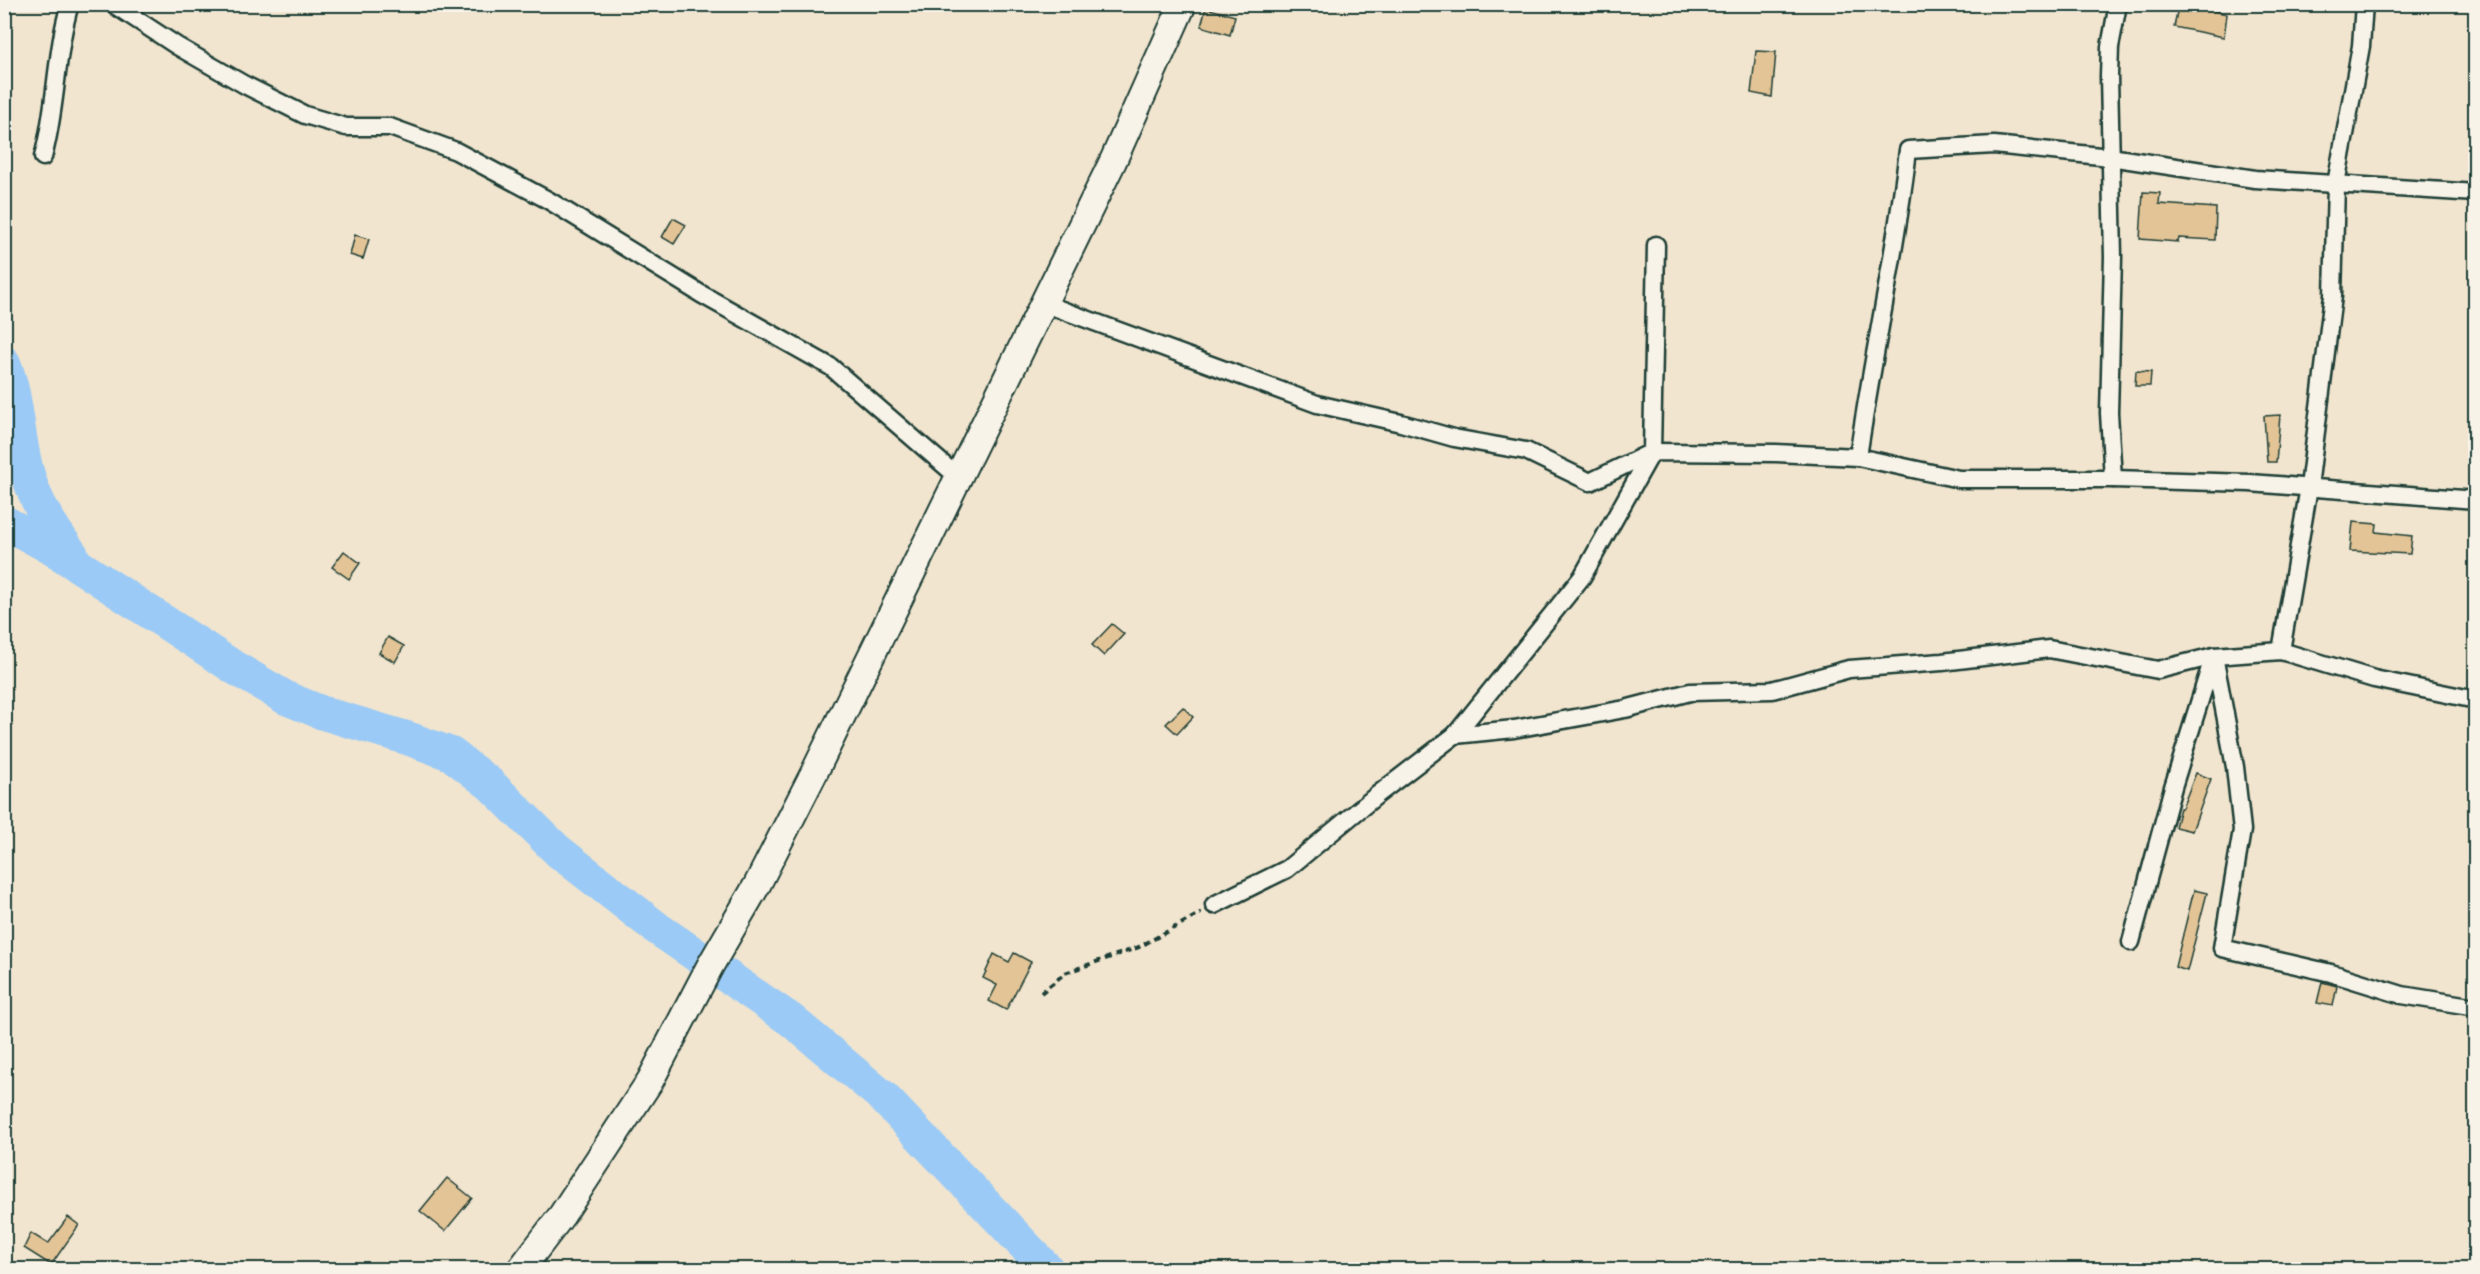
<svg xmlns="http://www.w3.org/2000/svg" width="2480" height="1274" font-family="'Gochi Hand',sans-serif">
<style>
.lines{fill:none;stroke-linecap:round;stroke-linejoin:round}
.river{stroke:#9bcaf6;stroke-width:34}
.building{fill:#e3c496;stroke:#1f3d34;stroke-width:1.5}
.street-casing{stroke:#1f3d34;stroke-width:21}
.primary-casing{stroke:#1f3d34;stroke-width:30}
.path{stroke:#1f3d34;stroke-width:4;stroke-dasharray:6 4.5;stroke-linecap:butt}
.street{stroke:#f7f3e8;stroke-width:16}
.primary{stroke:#f7f3e8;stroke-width:26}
</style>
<rect width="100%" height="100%" fill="#f1e5cf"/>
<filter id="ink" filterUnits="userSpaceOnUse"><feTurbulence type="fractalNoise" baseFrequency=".0167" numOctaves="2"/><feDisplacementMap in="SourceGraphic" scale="12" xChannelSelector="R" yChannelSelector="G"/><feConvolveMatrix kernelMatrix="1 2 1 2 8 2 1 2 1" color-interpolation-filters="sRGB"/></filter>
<g filter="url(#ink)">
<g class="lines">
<!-- river -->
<g class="river">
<path d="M4,363C18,398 17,435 27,471C35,503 53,529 72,555"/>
<path d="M4,522L50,547L235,668L286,698L323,713L410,739L451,754L490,784L558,851L658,929L791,1020L882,1096L1048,1270"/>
</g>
</g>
<!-- building -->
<g class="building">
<path d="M2178,7L2196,11L2197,7L2227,14L2224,37L2174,27Z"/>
<path d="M1206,8L1235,16L1230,35L1201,26Z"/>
<path d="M1756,51L1776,52L1772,97L1751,93Z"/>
<path d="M2143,192L2160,193L2159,204L2216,208L2215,240L2179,238L2178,242L2140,239Z"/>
<path d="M673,218L686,225L674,244L662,237Z"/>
<path d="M355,235L369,239L363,259L350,255Z"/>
<path d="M2136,371L2151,372L2150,386H2135Z"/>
<path d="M2280,415L2276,462H2267L2264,416Z"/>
<path d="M2353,522L2377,524L2376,532L2412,536L2410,554L2350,551Z"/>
<path d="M344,551L360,563L349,579L332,567Z"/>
<path d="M1112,624L1124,634L1104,656L1092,645Z"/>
<path d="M388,637L404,646L395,662L379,653Z"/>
<path d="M1183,707L1193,717L1177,734L1166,724Z"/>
<path d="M2196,773L2211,779L2192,831L2175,827L2180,808H2182Z"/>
<path d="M2194,890L2207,893L2187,971L2175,967Z"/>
<path d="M1014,953L1031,962L1006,1010L989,1001L997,985L983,978L994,954L1009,962Z"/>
<path d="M2322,982L2337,986L2333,1006L2317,1003Z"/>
<path d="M447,1178L472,1198L445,1231L420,1211Z"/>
<path d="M68,1217L79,1225L51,1265L24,1248L31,1233L48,1244Z"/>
</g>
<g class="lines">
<!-- street casing -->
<g class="street-casing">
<g id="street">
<path d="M113,4L177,46L245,85L305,115L346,127H390L456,151L548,200L701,294L831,367L958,477"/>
<path d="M43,157C57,107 55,54 70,4"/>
<path d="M1043,303L1317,404L1401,423L1454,438L1526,451L1590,482L1652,452L1776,453L1858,457L1959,479H2113L2250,483L2476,500"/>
<path d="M1858,457C1873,354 1896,253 1908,150L1994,145L2110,157L2255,179L2476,193"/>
<path d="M2113,479L2109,413L2113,257L2109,76L2110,47L2118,4"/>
<path d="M2281,651L2309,487L2333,296L2336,184L2361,46L2364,4"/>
<path d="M2214,656L2235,767L2242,830L2222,948L2331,973L2402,995L2476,1007"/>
<path d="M1455,735L1582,577L1652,452L1656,245"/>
<path d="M1214,905L1287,869L1377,795L1455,735L1514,729L1625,709L1690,692L1772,690L1849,669L1942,662L2049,649L2158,670L2214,656L2281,651L2374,679L2476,700"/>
<path d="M2131,942L2173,787L2213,658"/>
<path d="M4,1268L7,1270"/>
</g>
</g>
<!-- primary casing -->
<g class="primary-casing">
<path id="primary" d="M520,1270L562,1215L650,1081L710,966L757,885L814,773L1113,161L1183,4"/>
</g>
<!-- path -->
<path class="path" d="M1041,993L1065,973L1139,947L1201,913"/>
<!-- street -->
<use href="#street" class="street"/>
<!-- primary -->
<use href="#primary" class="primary"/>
</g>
</g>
<!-- margin -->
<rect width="2480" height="1274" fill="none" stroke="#f7f3e8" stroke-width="24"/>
<rect x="12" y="12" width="2456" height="1250" fill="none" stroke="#1f3d34" stroke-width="2" filter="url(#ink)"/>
</svg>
